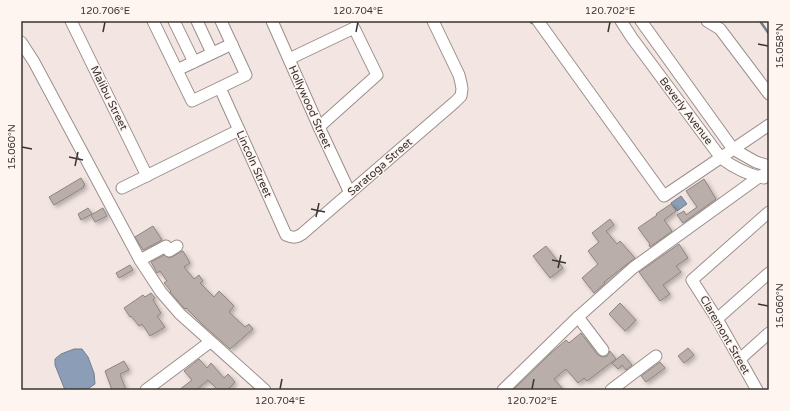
<svg xmlns="http://www.w3.org/2000/svg" width="790" height="411" font-family="'Varela Round',sans-serif">
<style>
.water{fill:#8c9eb7;stroke:#737e8f}
.lines{fill:none;stroke-linecap:round;stroke-linejoin:round}
.stream{stroke:#737e8f;stroke-width:2.5}
.building{fill:#baaeaa;stroke:#8f8480;filter:url(#shadow)}
.minor-casing{stroke:#9b8f8b;stroke-width:13}
.minor{stroke:#fff;stroke-width:11}
.ticks{fill:none;stroke:#393432;stroke-width:1.5}
.labels{text-anchor:middle;dominant-baseline:central;stroke-width:3;stroke-linejoin:round;paint-order:stroke}
.street-label{font-size:11px;fill:#393432;stroke:#fef4f0}
.neatline{fill:none;stroke:#393432;stroke-width:1.5}
.ticks-label{font-size:10px;text-anchor:middle;fill:#393432}
</style>
<defs>
<filter id="shadow"><feDropShadow dx="2.5" dy="2.5" stdDeviation="2" flood-color="#0004"/></filter>
</defs>
<rect width="100%" height="100%" fill="#f3e6e2"/>
<!-- water -->
<g class="water">
<path d="M681,196L687,204L677,211L671,203Z"/>
<path d="M74,349H82L88,357L94,373L95,384L86,390H65L55,365V359L61,354Z"/>
</g>
<g class="lines">
<!-- stream -->
<g class="stream">
<path d="M530,21L532,23L533,21"/>
<path d="M760,21L769,34"/>
</g>
</g>
<!-- building -->
<g class="building">
<path d="M81,178L85,185L83,186L84,187L54,205L49,197Z"/>
<path d="M704,179L716,199L683,223L677,215L684,211L686,215L697,207L686,191Z"/>
<path d="M671,204L676,211L664,220L672,231L650,247L649,245L650,244L638,228L657,215L656,214Z"/>
<path d="M88,208L92,214L81,220L78,214Z"/>
<path d="M103,208L107,216L95,222L91,215Z"/>
<path d="M610,219L614,225L606,231L617,244L620,241L635,258L604,282L605,283L594,293L582,278L598,264L588,251L599,242L592,233Z"/>
<path d="M153,226L162,240L143,250L135,237Z"/>
<path d="M679,244L688,258L676,266L681,272L663,285L670,294L660,301L639,272Z"/>
<path d="M546,246L563,268L550,278L533,256Z"/>
<path d="M182,251H183L190,263L184,267L194,279L199,275L203,281L200,283L214,297L219,291L234,306L229,312L245,327L249,324L253,329L230,349L203,325L186,308L185,309L170,292L171,291L164,283L167,281L160,271L157,273L151,262L164,255L169,258L172,257Z"/>
<path d="M130,265L133,270L119,278L116,273Z"/>
<path d="M151,293L155,298L153,300L161,313L157,316L165,327L150,336L142,324L139,326L131,316L130,317L124,308L143,295L145,297Z"/>
<path d="M620,303L636,320L625,331L609,314Z"/>
<path d="M581,333L597,354L600,356L603,357L607,356L610,351L616,359L587,381L584,378L578,383L566,369L554,379L564,390H513L550,354L566,340L569,343Z"/>
<path d="M688,348L694,355L684,363L678,356Z"/>
<path d="M623,354L632,365L626,370L622,365L618,369L612,363Z"/>
<path d="M199,359L207,368L211,363L224,378L228,374L235,382L227,390H218L208,380L196,390H179L192,380L184,371Z"/>
<path d="M124,361L129,370L120,374L126,390H112L105,371Z"/>
<path d="M660,362L665,368L646,382L641,376Z"/>
</g>
<g class="lines">
<!-- minor casing -->
<g class="minor-casing">
<g id="minor">
<path d="M71,21L147,176"/>
<path d="M153,21L192,101L246,75L221,21"/>
<path d="M174,21L194,62"/>
<path d="M197,21L212,53"/>
<path d="M272,21L319,127L350,193"/>
<path d="M538,21L664,196L769,125"/>
<path d="M621,21L632,38L721,158C733,167 749,175 764,178"/>
<path d="M641,21L733,149L756,162L769,166"/>
<path d="M707,21L720,29L769,94"/>
<path d="M21,42L34,62L140,260L161,292L180,314L265,390"/>
<path d="M289,59L354,28L377,75L319,127"/>
<path d="M177,70L232,44"/>
<path d="M220,88L239,130L286,235C293,238 296,238 302,234L455,102L461,96L462,89L461,83L459,75L433,21"/>
<path d="M122,188L239,130"/>
<path d="M140,260L166,246L169,251L177,246"/>
<path d="M578,317L603,350"/>
<path d="M717,319L769,273"/>
<path d="M740,359L769,333"/>
<path d="M146,390L210,342"/>
<path d="M503,390L578,317L633,268L759,177L769,171"/>
<path d="M611,390L656,356"/>
<path d="M757,390L717,319L692,280L769,212"/>
</g>
</g>
<!-- minor -->
<use href="#minor" class="minor"/>
</g>
<!-- ticks -->
<path class="ticks" d="M103,32L105,22M356,32L358,22M608,32L610,22M758,44L768,46M22,147L32,149M69,157L83,160M75,166L78,152M311,209L325,212M316,217L319,203M552,260L566,263M558,268L561,255M758,304L768,306M280,389L282,379M532,389L534,379"/>
<g class="labels">
<!-- street labels -->
<g class="street-label">
<text transform="translate(109 98) rotate(64)">Malibu Street</text>
<text transform="translate(310 107) rotate(66)">Hollywood Street</text>
<text transform="translate(686 111) rotate(53)">Beverly Avenue</text>
<text transform="translate(254 164) rotate(66)">Lincoln Street</text>
<text transform="translate(380 167) rotate(-41)">Saratoga Street</text>
<text transform="translate(725 335) rotate(60)">Claremont Street</text>
</g>
</g>
<!-- border -->
<rect width="790" height="411" fill="none" stroke="#fef4f0" stroke-width="44"/>
<rect x="22" y="22" width="746" height="367" class="neatline"/>
<g class="ticks-label">
<text x="105" y="14">120.706°E</text>
<text x="358" y="14">120.704°E</text>
<text x="610" y="14">120.702°E</text>
<text transform="translate(779 46) rotate(-90)" y="4">15.058°N</text>
<text transform="translate(11 147) rotate(-90)" y="4">15.060°N</text>
<text transform="translate(779 306) rotate(-90)" y="4">15.060°N</text>
<text x="280" y="404">120.704°E</text>
<text x="532" y="404">120.702°E</text>
</g>
</svg>
